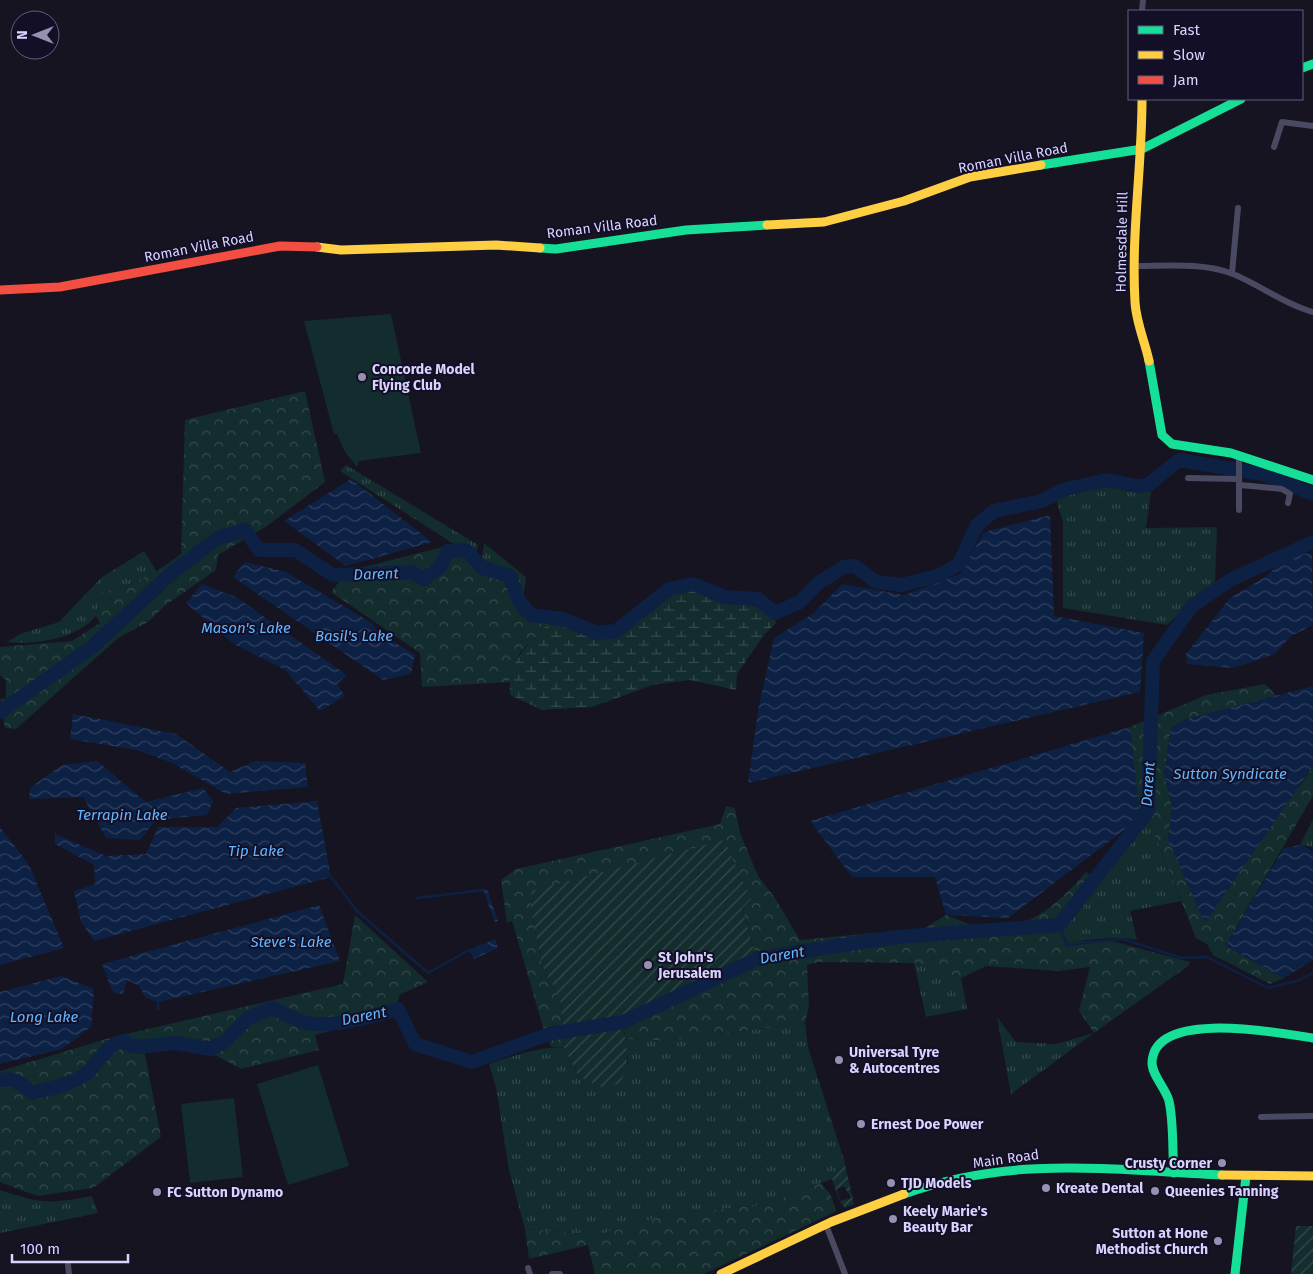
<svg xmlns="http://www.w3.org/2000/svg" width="1313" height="1274" font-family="'Fira Sans',sans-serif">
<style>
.grass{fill:url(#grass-tufts)}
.forest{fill:url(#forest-crowns)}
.wetland{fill:url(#wetland-marsh)}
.garden{fill:url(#garden-furrows);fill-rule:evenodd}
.pitch{fill:#132c2d}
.water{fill:url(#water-waves)}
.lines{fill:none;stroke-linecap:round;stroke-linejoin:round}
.stream{stroke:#0d2144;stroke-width:2.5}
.river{stroke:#0d2144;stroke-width:14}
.street{stroke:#4a4962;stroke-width:6}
.fast{stroke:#16e098;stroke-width:9}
.slow{stroke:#ffcf43;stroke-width:9}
.jam{stroke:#f24e42;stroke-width:9}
.poi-dot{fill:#9591b1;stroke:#130f26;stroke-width:2}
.labels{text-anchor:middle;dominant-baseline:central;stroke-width:4;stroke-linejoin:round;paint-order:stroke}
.street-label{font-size:14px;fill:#d9d4ff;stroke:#130f26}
.poi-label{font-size:14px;font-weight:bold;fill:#d9d4ff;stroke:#130f26;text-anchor:start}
.water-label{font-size:15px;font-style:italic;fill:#62b6ff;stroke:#130f26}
</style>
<defs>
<pattern id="grass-tufts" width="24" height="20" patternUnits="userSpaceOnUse" patternTransform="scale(1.25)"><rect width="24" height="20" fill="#132c2d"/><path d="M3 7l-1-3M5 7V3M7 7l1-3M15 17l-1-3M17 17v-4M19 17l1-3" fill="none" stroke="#354a4c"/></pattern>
<pattern id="forest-crowns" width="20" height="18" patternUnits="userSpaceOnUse" patternTransform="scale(1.25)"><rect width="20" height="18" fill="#132c2d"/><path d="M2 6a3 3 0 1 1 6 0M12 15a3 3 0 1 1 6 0" fill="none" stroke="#354a4c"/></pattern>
<pattern id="wetland-marsh" width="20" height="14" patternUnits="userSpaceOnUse" patternTransform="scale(1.25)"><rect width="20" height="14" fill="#132c2d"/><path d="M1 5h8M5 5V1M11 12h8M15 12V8" fill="none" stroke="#354a4c"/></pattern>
<pattern id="garden-furrows" width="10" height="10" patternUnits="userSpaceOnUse" patternTransform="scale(1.25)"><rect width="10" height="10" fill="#132c2d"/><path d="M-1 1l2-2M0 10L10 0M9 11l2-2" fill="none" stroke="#354a4c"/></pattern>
<pattern id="water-waves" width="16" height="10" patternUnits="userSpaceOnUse" patternTransform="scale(1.25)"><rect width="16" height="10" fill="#0d2144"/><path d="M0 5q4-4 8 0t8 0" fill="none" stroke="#304060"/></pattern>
</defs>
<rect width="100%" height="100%" fill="#161421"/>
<!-- grass -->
<g class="grass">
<path d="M346,465L478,545L474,561L454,544L340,471Z"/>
<path d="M1106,483L1131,488L1152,486L1146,528L1217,527L1215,583L1167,625L1063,608V522L1057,503L1059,495Z"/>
<path d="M484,543L526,577L521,616L504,581L481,568Z"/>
<path d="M144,551L157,572L122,588L103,592C101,599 99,612 94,618C75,639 35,645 7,642L20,634L59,622L101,578Z"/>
<path d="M1313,819V847L1300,845Z"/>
<path d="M1149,821L1181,901L1130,911L1137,940C1118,935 1085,941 1064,942V927L1086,905L1099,882Z"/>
<path d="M914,963L961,978L967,1009L926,1017Z"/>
<path d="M997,1017L1016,1042L1056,1044L1094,1033L1011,1094Z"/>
<path d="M805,1023L808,1047L844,1160L832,1179L763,1205L671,1214L597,1235L525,1229L509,1170L496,1087L489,1064C514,1056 538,1046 564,1048L579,1077L628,1063L626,1039L664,1041Z"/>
<path d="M0,1190C41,1204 50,1204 92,1196L98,1213L0,1233Z"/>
</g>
<!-- forest -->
<g class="forest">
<path d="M305,391L325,482L267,526L218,555L216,570L167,604L148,622L118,638L16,729L5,728L0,699L6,698V680L0,675V647L72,641L100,623L96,616L102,592L122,588L156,572L181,554L185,420Z"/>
<path d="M454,544L481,568L504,581L521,616L549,623L520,652L509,682L422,687L420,653L331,592L348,571Z"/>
<path d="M1265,684L1277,696L1187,719L1171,728L1164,773L1172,807L1168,840L1300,786L1313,766V796L1225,946L1284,978L1270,984L1213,955L1207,944L1196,938L1149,821L1140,818L1130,727L1206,695Z"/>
<path d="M726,806L735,808L740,833L758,876L775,898L800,940L925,928L946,915C959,919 976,929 990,929C1031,929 1061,901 1086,872L1099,882L1086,905L1064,927V942L1109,940L1190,962L1188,966L1094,1033L1079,1011L1090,967L1059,971L986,966L961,978L914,963L819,962L807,965L809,1006L805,1023L664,1041L626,1039L621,1015L653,1010L690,990L758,964L742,907L532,891L531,909L542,966L560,998L564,1048L551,1047L543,1027L512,921L507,923L501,880L516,869L720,824Z"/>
<path d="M355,915L428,982L399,995L397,1014L315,1035L319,1050L241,1069L217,1056L172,1045L144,1049L161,1137L93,1188L37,1196L0,1182V1071L113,1037L343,984Z"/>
<path d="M821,1183L830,1194L836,1209L835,1212L704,1274H595L588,1245L529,1259L525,1229L597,1235L671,1214L763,1205Z"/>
</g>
<!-- wetland -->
<path class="wetland" d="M696,590L720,599L757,607L777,622L764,635L737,674L736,690L690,680L653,685L592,707L542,710L510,695C507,661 527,645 549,623L600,636L626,629L672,591Z"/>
<!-- garden -->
<g class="garden">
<path d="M724,840L751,899L742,908L758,964L690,990L653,1010L621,1015C625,1039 633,1060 620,1083L604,1088L579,1077L564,1048L560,998L542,966L531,909V891Z"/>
<path d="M844,1160L854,1204L845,1208L840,1202L832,1179ZM844,1186L851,1198L840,1201L837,1189Z"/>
<path d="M1296,1226H1313V1274H1291Z"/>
</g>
<!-- pitch -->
<g class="pitch">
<path d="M391,314L421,453L359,461L357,467L345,452L337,434H334L304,321Z"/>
<path d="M318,1065L349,1166L288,1185L257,1084Z"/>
<path d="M234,1098L243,1177L190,1183L181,1104Z"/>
</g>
<!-- water -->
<g class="water">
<path d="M351,479L432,542L346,566L284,521Z"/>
<path d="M1050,515L1054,616L1144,633L1140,692L748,783L758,710L774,638L814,613L842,584L904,595L960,574L984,532Z"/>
<path d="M1312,553L1313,625L1291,636L1275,654L1250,663L1231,668L1187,664L1186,654L1230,598L1267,576L1279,563L1302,554Z"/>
<path d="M245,562L286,572L372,623L378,632L415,655L411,674L383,680L233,577Z"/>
<path d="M202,584L236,597L347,675L337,684L345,696L320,711L285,670L234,644L186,603Z"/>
<path d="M1313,686V766L1205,923L1168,840L1172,807L1164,773L1171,728L1187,719Z"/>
<path d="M73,714L176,734L230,772L256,761L305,763L308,787L226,794L172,763L137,750L70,739Z"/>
<path d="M1130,727L1140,818L1008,918L946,915L935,877H852L810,821Z"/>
<path d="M97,761L146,802L203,788L213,801L207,815L156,820L140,840L106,838L83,797L29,799L30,788L62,765Z"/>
<path d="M317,801L331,877L94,941L81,922L74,891L95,884L94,865L55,844V834L106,856L146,854L158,827H217L236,808Z"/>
<path d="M0,827L29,865L64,948L0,965Z"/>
<path d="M1300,845L1313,851V960L1284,978L1225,946L1284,848Z"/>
<path d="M487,889L498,921L495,922L483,890Z"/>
<path d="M319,905L340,961L158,1002L146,998L139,986L127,980L123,994L113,993L102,964Z"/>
<path d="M495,939L498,948L474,959L469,950Z"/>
<path d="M61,976L94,989L91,1027L62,1049L0,1064V992Z"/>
</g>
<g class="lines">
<!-- stream -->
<g class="stream">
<path d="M331,877L357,911L428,973L469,950"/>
<path d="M417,898L483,890"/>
<path d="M1059,925L1067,945L1122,939L1182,958L1207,957L1268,988L1297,981L1313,973"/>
<path d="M158,1009V1002"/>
</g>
<!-- river -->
<g class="river">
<path d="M0,712L91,648L175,570L218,538L245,530L259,550H295L333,575L412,572L424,579L440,567L448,551L466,550L483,568L510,576L519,601L531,615L563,619L597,633L616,631L669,589L693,584L725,597L758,599L775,613L800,602L818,583L844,567L855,566L876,582L901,585L938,576L959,564L977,525L994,511L1042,501L1062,490L1107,480L1137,486L1148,485L1179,460L1263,474L1313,494"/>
<path d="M0,1080C14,1078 23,1084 33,1093C47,1089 65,1086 78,1079C97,1070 102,1046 123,1041L130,1045L141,1047L175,1043L210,1049L226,1041L248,1018L272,1008C284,1012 295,1021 307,1023C333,1028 373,1016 398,1009L415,1044L472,1062L549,1034L623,1022L759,958L896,937L1059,925L1148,811L1153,661L1192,606L1232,579L1313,542"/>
</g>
<!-- street -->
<g class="street">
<path d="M1142,11L1143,0"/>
<path d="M1274,147L1282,122L1313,126"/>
<path d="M1134,266C1165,266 1203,262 1233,274C1260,285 1284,304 1313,312"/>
<path d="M1232,273L1238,208"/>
<path d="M1188,478L1238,479"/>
<path d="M1240,485L1282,489L1290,494L1288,503"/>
<path d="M1239,510V456"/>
<path d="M1261,1117L1313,1116"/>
<path d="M826,1225L845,1274"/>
<path d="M68,1265L69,1274"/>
<path d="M528,1268L530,1274"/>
<path d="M552,1274H560"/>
</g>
<!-- fast -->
<g class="fast">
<path d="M1302,68L1313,64"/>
<path d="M1041,165L1142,149L1241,99"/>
<path d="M540,248L556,249L686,230L767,225"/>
<path d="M1149,361L1162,435L1172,444L1231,453L1313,480"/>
<path d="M1174,1173C1172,1150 1174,1124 1169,1101C1166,1089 1152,1075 1152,1063C1153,1008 1280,1033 1313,1038"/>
<path d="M904,1194C1012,1155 1111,1170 1222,1175"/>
<path d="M1235,1274L1246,1176"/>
</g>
<!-- slow -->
<g class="slow">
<path d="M1142,99C1142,167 1131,234 1135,302C1136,322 1145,342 1149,361"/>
<path d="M767,225L824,222L904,201L970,177L1041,165"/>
<path d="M317,247L341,250L496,245L540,248"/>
<path d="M1222,1175L1313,1176"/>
<path d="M721,1274L831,1222L904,1194"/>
</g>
<!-- jam -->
<path class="jam" d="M0,290L60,287L280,246L317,247"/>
</g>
<!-- markers -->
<g class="poi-dot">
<circle cx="362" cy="377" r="5"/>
<circle cx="648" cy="965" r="5"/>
<circle cx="839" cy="1060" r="5"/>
<circle cx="861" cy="1124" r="5"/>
<circle cx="1222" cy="1163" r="5"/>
<circle cx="891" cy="1183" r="5"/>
<circle cx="1046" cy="1188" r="5"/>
<circle cx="1155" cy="1191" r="5"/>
<circle cx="157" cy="1192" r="5"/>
<circle cx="893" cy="1219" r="5"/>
<circle cx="1218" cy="1241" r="5"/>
</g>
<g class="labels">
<!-- street labels -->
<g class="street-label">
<text transform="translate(1013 158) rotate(-11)">Roman Villa Road</text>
<text transform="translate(602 227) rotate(-7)">Roman Villa Road</text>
<text transform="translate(1122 242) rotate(-89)">Holmesdale Hill</text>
<text transform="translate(199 247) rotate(-11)">Roman Villa Road</text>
<text transform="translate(1006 1159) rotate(-8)">Main Road</text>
</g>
<!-- poi labels -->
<g class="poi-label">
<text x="372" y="369">Concorde Model<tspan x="372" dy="16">Flying Club</tspan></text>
<text x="658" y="957">St John's<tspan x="658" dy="16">Jerusalem</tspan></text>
<text x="849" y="1052">Universal Tyre<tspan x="849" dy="16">&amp; Autocentres</tspan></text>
<text x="871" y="1124">Ernest Doe Power</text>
<text x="1212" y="1163" text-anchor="end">Crusty Corner</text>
<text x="901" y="1183">TJD Models</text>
<text x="1056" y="1188">Kreate Dental</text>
<text x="1165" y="1191">Queenies Tanning</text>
<text x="167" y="1192">FC Sutton Dynamo</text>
<text x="903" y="1211">Keely Marie's<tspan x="903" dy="16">Beauty Bar</tspan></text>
<text x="1208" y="1233" text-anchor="end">Sutton at Hone<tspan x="1208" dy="16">Methodist Church</tspan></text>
</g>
<!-- water labels -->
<g class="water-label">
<text transform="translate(376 574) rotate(-2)">Darent</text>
<text x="246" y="628">Mason's Lake</text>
<text x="354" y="636">Basil's Lake</text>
<text x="1230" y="774">Sutton Syndicate</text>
<text transform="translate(1148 784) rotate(-86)">Darent</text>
<text x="122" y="815">Terrapin Lake</text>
<text x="256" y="851">Tip Lake</text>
<text x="291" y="942">Steve's Lake</text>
<text transform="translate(782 955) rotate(-10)">Darent</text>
<text transform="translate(364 1016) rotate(-11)">Darent</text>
<text x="44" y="1017">Long Lake</text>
</g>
</g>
<!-- legend -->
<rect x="1128" y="10" width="175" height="90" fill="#130f26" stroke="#625e7d"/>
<rect x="1138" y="26" width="25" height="8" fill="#16e098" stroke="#625e7d"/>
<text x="1173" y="35" font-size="15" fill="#d9d4ff">Fast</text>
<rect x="1138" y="51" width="25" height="8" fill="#ffcf43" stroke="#625e7d"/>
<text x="1173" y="60" font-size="15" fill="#d9d4ff">Slow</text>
<rect x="1138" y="76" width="25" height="8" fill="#f24e42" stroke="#625e7d"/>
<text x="1173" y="85" font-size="15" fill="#d9d4ff">Jam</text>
<!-- north arrow -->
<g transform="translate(35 35) rotate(270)"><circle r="24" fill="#130f26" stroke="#625e7d"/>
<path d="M0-4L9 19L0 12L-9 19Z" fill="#9591b1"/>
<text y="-8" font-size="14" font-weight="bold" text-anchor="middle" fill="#d9d4ff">N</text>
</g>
<!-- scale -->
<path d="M12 1254v8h116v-8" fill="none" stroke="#d9d4ff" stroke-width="2.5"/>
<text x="20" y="1254" font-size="15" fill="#d9d4ff" stroke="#130f26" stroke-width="4" paint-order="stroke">100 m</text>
</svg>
